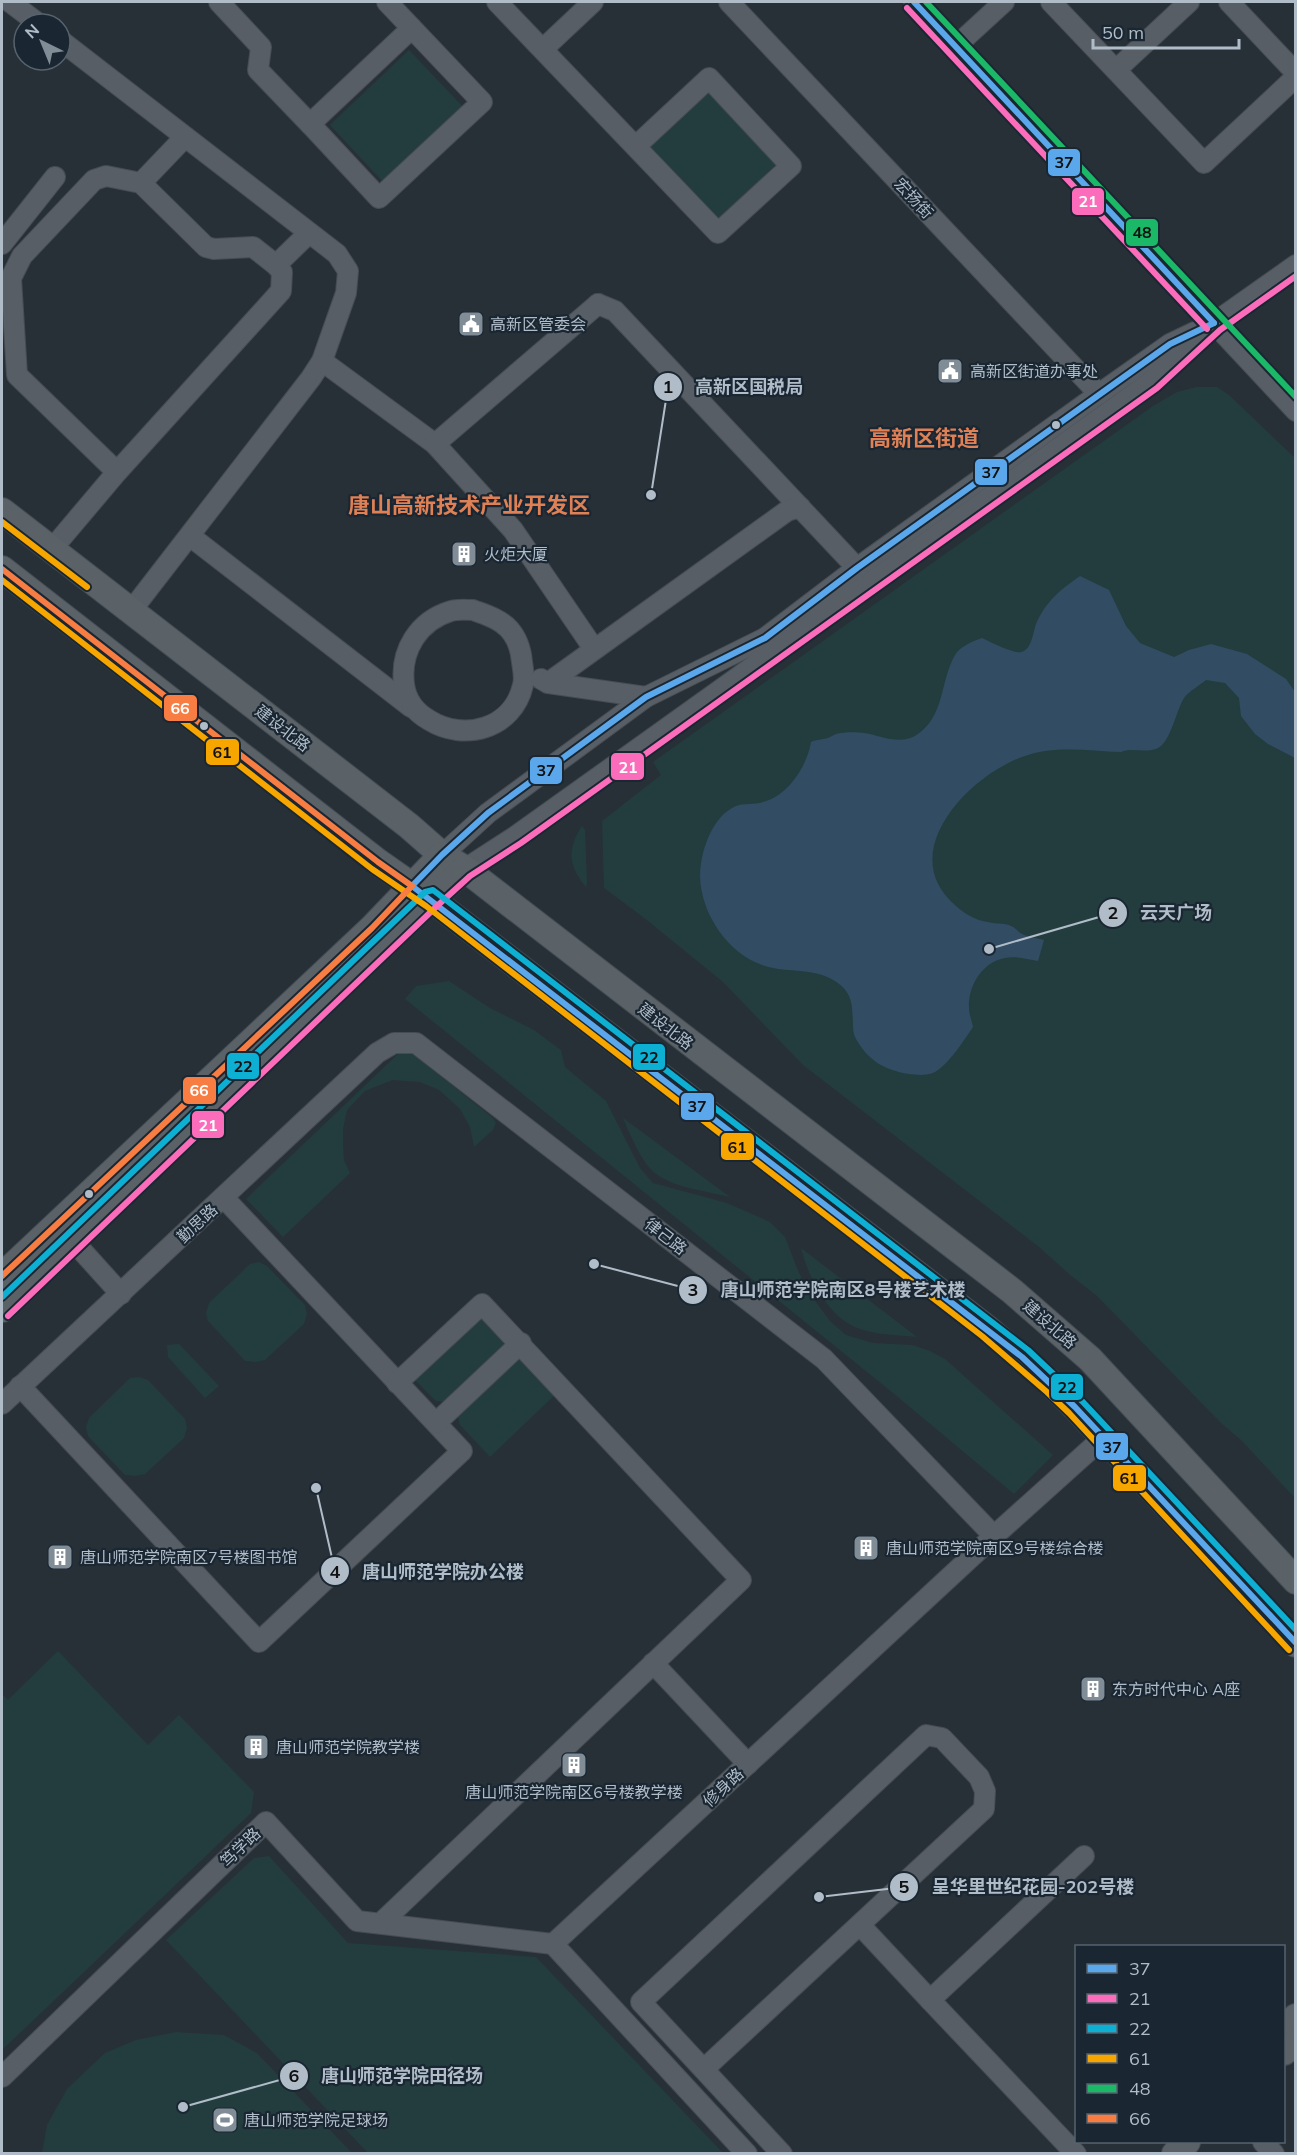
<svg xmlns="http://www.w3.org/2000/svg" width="1297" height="2155" font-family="Mulish,'Noto Sans SC',sans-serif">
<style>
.green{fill:#233d3e}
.water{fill:#314c63}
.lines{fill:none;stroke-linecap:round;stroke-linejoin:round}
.minor-casing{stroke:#464c52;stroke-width:22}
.major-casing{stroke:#444d54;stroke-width:28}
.minor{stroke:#585e65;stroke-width:20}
.major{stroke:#5a6167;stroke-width:26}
.bus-1-casing{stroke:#1a2733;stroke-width:10}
.bus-2-casing{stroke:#1a2733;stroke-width:10}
.bus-3-casing{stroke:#1a2733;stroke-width:10}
.bus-4-casing{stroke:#1a2733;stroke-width:10}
.bus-5-casing{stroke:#1a2733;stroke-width:10}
.bus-6-casing{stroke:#1a2733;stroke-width:10}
.bus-1{stroke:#5aa8eb;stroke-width:6}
.bus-2{stroke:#fb6dba;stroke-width:6}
.bus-3{stroke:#0dafd3;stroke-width:6}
.bus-4{stroke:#f7a600;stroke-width:6}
.bus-5{stroke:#1ab867;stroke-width:6}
.bus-6{stroke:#f77d43;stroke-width:6}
.bus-dot{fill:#b0bdc9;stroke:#1a2733;stroke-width:2}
.labels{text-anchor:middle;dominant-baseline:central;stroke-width:4.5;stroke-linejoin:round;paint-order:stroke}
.street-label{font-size:16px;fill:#b0bdc9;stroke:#1a2733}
.poi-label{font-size:16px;fill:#b0bdc9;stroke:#1a2733;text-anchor:start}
.district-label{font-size:22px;font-weight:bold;fill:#df8055;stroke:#1a2733}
.leader{fill:none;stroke:#b0bdc9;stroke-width:2}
.callout-dot{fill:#b0bdc9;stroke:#1a2733;stroke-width:2}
.mark-label{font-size:18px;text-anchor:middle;font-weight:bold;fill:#111}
.callout-label{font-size:18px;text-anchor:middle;font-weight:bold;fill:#b0bdc9;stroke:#1a2733;stroke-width:4.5;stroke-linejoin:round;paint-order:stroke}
.line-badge{stroke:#1a2733;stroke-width:2}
.badge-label{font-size:16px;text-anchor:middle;font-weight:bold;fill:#fff}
.pale-badge-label{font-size:16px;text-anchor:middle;font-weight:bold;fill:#111}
</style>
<rect width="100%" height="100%" fill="#273037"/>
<!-- green -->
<g class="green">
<path d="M409,50L465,109L385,184L330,125Z"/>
<path d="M708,88L778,163L718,220L648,146Z"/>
<path d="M1196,387H1217L1229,395L1295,458V1498L1241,1440L1222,1424L1097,1296L1069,1274L1039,1247L803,1065L723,982L643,917L604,888L602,821L661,775L653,762L1153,406L1177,392Z"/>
<path d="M582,826L585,830L587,882L586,887C568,866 567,849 582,826Z"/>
<path d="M449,981L490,1008L534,1030L561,1050L565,1067L606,1101L640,1168L653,1183L727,1203L770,1222L785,1237L799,1273L813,1298L830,1321L846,1335L873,1343L912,1345L930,1351L945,1359L1053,1455L1014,1494L893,1393L405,999L416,986Z"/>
<path d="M399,1053H412L493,1118L496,1123L493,1130L474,1147L470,1127L460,1109L439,1090L420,1082L393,1080L365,1091L347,1110L343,1129V1145L344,1160L350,1173L283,1237L246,1199Z"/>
<path d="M623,1118L730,1197C703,1190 665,1188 647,1165C637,1151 630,1134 623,1118Z"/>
<path d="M801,1248L917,1337C899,1335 877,1335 860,1329C828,1318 809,1279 801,1248Z"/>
<path d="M259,1262L267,1266L305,1305L307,1314L304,1324L265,1360L255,1362L245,1361L208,1321L206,1313L209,1303L250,1264Z"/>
<path d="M485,1315L509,1343L445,1402L436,1401L416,1381L415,1376L479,1316Z"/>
<path d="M179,1344L219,1386L205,1398L168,1357L167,1345Z"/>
<path d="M519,1357L559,1391L490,1457L460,1425L457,1414Z"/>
<path d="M139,1377L148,1380L185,1419L187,1428L184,1438L145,1474L135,1476L125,1475L88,1436L86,1427L89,1418L130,1378Z"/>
<path d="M58,1651L148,1745L179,1715L254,1792L251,1813L2,2050V1694L8,1700Z"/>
<path d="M269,1856L348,1943L536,1957L723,2153H368L166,1940L254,1858Z"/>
<path d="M176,2032L224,2035L257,2053L352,2153H42L47,2125L67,2089L105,2053L136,2040Z"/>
</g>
<!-- water -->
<path class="water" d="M1080,576L1109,590L1126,626L1140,643L1174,657L1189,650L1211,644L1247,654L1286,679L1295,692V758L1268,744L1255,734L1241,716L1239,698L1225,683L1206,680C1199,686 1189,691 1184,698C1176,711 1171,741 1158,748C1146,754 1132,747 1121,752C1090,751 1055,745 1025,756C970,774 893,853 956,906C967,916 978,921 993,923C998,924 1006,923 1011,926C1015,927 1018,932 1022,934C1028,937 1037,938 1044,940L1038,961C1027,959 1016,956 1005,958C982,962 968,986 969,1008C969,1014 972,1021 973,1027C965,1039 948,1065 935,1072C927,1076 917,1075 909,1074C884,1070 867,1060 855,1037C853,1033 853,1028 853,1024C852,1004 853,993 835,981C817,969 793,972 773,968C732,960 701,917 700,876C700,852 712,816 736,806C744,803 754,805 763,802C788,796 807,766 811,742C817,739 822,740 828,738C831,737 833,735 836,734C844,732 856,732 864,733C882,736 901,746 918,734C945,715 940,681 955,655C961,646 971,642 982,638C990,642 1014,654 1021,652C1032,650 1033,632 1036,624C1046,601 1060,590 1080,576Z"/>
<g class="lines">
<!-- minor casing -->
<g class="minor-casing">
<g id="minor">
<path d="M10,2L39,24"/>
<path d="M219,2L261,47L258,70L310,124"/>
<path d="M387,2L482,102L379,198L310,124L412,28"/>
<path d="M497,2L718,233L791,166L709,78L636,146"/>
<path d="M729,2L1099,394"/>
<path d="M914,2L1296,411"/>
<path d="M1051,2L1204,163L1296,77"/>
<path d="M1229,2L1296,73"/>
<path d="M60,40L337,254L348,271L346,293L322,361L311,378L131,611"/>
<path d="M956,46L1004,2"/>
<path d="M543,49L593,2"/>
<path d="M1116,70L1189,2"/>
<path d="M141,183L185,137"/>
<path d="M2,244L55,177"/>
<path d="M276,265L309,233"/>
<path d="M598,304L615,311L857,568"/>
<path d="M322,361L435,444L513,530L594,649"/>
<path d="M435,444L598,304"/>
<path d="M190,536L411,707"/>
<path d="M52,549L117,472L17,375L11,278L22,256L94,180L106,176L141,183L206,247L214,249L253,247L276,265L282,272L281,291L117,472"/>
<path d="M473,610C486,615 500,619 509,629C518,639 521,650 522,662C523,669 525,678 523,685C513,729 464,742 429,720C415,712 406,701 404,684C400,651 418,621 451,611C458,609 466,610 473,610Z"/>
<path d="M541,679L548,683L646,697"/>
<path d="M548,683L787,511L800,507"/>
<path d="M442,855L488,813L646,697L765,638L857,568L1099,394L1170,344L1195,332"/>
<path d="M465,869L516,836L1152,381L1214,323L1296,265"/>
<path d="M74,1242L121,1294"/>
<path d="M20,1386L259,1642L462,1451L224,1198"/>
<path d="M2,1404L377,1053L394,1043H416L824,1359L994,1536"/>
<path d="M436,1423L521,1343"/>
<path d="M653,1663L748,1764"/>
<path d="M381,1923L741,1580L482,1304L397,1383"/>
<path d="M860,1925L930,2000"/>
<path d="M553,1944L994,1536L1104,1437"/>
<path d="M553,1944L747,2154"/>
<path d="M704,2069L984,1809L985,1791L979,1777L942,1738L926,1735L641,2002L782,2154"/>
<path d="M2,2077L266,1822L357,1921L553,1944"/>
<path d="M1263,2142L1274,2154"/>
<path d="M1076,2154L930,2000L1084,1856"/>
</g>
</g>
<!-- major casing -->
<g class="major-casing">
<g id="major">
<path d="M2,511L409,826L442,855L465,869L1012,1291L1090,1359L1296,1581"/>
<path d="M2,569L378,862L431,899L988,1329L1053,1385L1075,1407L1296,1644"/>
<path d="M2,1276L372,928L442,855"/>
<path d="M2,1309L431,899L465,869"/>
<path d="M1284,2029L1296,2017"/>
<path d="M1284,2052L1296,2042"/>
<path d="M1175,2154L1187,2142"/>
</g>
</g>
<!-- minor -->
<use href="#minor" class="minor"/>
<!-- major -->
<use href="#major" class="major"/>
<!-- bus-1 casing -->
<g class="bus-1-casing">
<g id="bus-1">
<path d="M914,2L1214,323"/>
<path d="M1214,323L1170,344L857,568L765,638L646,697L488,813L442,855L412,886L1022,1357L1075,1407L1296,1643"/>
</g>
</g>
<!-- bus-2 casing -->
<g class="bus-2-casing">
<g id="bus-2">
<path d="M907,8L1207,329"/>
<path d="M8,1316L437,906L470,876L521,843L1157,388L1220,330L1296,276"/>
</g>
</g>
<!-- bus-3 casing -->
<g class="bus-3-casing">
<path id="bus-3" d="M2,1297L425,892L433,890L1028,1350L1082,1401L1296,1630"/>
</g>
<!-- bus-4 casing -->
<g class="bus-4-casing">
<g id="bus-4">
<path d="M2,522L87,587"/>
<path d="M2,580L372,869L426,906L982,1336L1047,1392L1069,1413L1289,1650"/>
</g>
</g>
<!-- bus-5 casing -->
<g class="bus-5-casing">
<path id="bus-5" d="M926,2L1296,397"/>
</g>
<!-- bus-6 casing -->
<g class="bus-6-casing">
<path id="bus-6" d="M2,569L378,862L412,886L372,928L2,1276"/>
</g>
<!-- bus-1 -->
<use href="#bus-1" class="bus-1"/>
<!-- bus-2 -->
<use href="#bus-2" class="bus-2"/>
<!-- bus-3 -->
<use href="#bus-3" class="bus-3"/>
<!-- bus-4 -->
<use href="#bus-4" class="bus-4"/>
<!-- bus-5 -->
<use href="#bus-5" class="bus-5"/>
<!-- bus-6 -->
<use href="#bus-6" class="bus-6"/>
</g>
<!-- icons -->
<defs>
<g id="civic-square" transform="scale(1.35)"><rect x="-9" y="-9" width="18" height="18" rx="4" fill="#808c96" stroke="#1a2733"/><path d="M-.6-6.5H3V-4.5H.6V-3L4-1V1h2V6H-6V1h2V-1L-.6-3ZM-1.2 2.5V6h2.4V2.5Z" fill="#fff"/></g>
<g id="building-square" transform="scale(1.35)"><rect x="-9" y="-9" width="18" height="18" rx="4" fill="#808c96" stroke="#1a2733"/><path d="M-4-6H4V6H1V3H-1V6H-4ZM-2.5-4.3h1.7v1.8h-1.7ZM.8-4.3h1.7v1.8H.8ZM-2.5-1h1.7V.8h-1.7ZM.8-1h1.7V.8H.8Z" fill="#fff"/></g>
<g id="stadium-square" transform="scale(1.35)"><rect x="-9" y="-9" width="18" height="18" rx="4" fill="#808c96" stroke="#1a2733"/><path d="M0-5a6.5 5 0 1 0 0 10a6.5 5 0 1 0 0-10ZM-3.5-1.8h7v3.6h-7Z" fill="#fff"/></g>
</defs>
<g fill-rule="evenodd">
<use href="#civic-square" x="471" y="324"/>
<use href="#civic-square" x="950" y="371"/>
<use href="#building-square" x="464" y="554"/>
<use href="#building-square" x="866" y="1548"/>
<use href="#building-square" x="60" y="1557"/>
<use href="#building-square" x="1093" y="1689"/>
<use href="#building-square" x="256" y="1747"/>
<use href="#building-square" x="574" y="1765"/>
<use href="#stadium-square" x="225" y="2120"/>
</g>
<!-- markers -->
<g class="bus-dot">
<circle cx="1056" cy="425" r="5"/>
<circle cx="204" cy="726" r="5"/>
<circle cx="89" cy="1194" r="5"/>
</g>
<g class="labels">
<!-- street labels -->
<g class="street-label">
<text transform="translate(914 198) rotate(47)">宏扬街</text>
<text transform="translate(283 728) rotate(38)">建设北路</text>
<text transform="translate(666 1026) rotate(38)">建设北路</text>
<text transform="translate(197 1223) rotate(-43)">勤思路</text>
<text transform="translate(666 1236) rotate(38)">律己路</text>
<text transform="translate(1050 1324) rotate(41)">建设北路</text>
<text transform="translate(723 1787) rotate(-43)">修身路</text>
<text transform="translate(240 1847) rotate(-44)">笃学路</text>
</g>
<!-- poi labels -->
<g class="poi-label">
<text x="490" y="324">高新区管委会</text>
<text x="970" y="371">高新区街道办事处</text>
<text x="484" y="554">火炬大厦</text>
<text x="886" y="1548">唐山师范学院南区9号楼综合楼</text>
<text x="80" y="1557">唐山师范学院南区7号楼图书馆</text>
<text x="1112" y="1689">东方时代中心 A座</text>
<text x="276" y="1747">唐山师范学院教学楼</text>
<text x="574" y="1792" text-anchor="middle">唐山师范学院南区6号楼教学楼</text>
<text x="244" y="2120">唐山师范学院足球场</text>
</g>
<!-- district labels -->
<g class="district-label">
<text x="924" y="438">高新区街道</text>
<text x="469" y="505">唐山高新技术产业开发区</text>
</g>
</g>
<!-- callouts -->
<path class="leader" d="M651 495L668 387M989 949L1113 913M594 1264L693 1290M316 1488L335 1571M819 1897L904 1887M183 2107L294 2076"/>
<g class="callout-dot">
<circle cx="651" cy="495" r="6"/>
<circle cx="989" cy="949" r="6"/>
<circle cx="594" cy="1264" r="6"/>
<circle cx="316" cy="1488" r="6"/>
<circle cx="819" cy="1897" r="6"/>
<circle cx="183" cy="2107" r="6"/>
<circle cx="668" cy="387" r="15"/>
<circle cx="1113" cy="913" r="15"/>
<circle cx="693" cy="1290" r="15"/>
<circle cx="335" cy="1571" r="15"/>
<circle cx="904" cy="1887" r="15"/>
<circle cx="294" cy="2076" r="15"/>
</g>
<g class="mark-label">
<text x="668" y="393">1</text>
<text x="1113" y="919">2</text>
<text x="693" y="1296">3</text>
<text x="335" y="1578">4</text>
<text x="904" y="1893">5</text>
<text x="294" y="2082">6</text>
</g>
<g class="callout-label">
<text x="749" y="393">高新区国税局</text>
<text x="1176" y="919">云天广场</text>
<text x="843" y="1296">唐山师范学院南区8号楼艺术楼</text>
<text x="443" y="1578">唐山师范学院办公楼</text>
<text x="1033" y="1893">呈华里世纪花园-202号楼</text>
<text x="402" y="2082">唐山师范学院田径场</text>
</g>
<g class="line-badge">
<rect x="1047" y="148" width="34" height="29" rx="6" fill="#5aa8eb"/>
<rect x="1071" y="187" width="34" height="29" rx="6" fill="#fb6dba"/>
<rect x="1125" y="218" width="34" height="29" rx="6" fill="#1ab867"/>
<rect x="974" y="458" width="34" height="28" rx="6" fill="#5aa8eb"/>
<rect x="163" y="694" width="35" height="28" rx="6" fill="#f77d43"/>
<rect x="205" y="738" width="35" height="28" rx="6" fill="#f7a600"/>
<rect x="610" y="752" width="35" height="29" rx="6" fill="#fb6dba"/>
<rect x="529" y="756" width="34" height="29" rx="6" fill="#5aa8eb"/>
<rect x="632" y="1043" width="34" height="28" rx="6" fill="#0dafd3"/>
<rect x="226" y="1052" width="34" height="28" rx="6" fill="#0dafd3"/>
<rect x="182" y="1076" width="35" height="29" rx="6" fill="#f77d43"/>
<rect x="680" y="1092" width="35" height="29" rx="6" fill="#5aa8eb"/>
<rect x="191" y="1110" width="34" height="29" rx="6" fill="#fb6dba"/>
<rect x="720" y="1132" width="35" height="29" rx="6" fill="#f7a600"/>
<rect x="1050" y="1373" width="34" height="28" rx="6" fill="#0dafd3"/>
<rect x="1095" y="1432" width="34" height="29" rx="6" fill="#5aa8eb"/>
<rect x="1112" y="1464" width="35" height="28" rx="6" fill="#f7a600"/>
</g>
<g class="badge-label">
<text x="1088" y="207">21</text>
<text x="180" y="714">66</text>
<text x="628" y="773">21</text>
<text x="199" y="1096">66</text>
<text x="208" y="1131">21</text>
</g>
<g class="pale-badge-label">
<text x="1064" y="168">37</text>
<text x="1142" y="238">48</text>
<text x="991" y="478">37</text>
<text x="222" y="758">61</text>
<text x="546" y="776">37</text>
<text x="649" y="1063">22</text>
<text x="243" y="1072">22</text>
<text x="697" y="1112">37</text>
<text x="737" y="1153">61</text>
<text x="1067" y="1393">22</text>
<text x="1112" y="1453">37</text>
<text x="1129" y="1484">61</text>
</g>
<!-- border -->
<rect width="1297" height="2155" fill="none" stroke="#b0bdc9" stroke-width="6"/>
<!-- legend -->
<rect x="1075" y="1945" width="210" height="198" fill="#1a2733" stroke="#56636f" stroke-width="1.5"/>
<rect x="1087" y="1964" width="30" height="9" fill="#5aa8eb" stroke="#56636f" stroke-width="1.5"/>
<text x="1129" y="1975" font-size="18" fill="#b0bdc9">37</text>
<rect x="1087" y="1994" width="30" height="9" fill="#fb6dba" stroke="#56636f" stroke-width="1.5"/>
<text x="1129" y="2005" font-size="18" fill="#b0bdc9">21</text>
<rect x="1087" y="2024" width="30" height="9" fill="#0dafd3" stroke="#56636f" stroke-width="1.5"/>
<text x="1129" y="2035" font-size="18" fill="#b0bdc9">22</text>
<rect x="1087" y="2054" width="30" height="9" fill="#f7a600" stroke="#56636f" stroke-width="1.5"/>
<text x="1129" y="2065" font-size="18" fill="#b0bdc9">61</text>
<rect x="1087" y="2084" width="30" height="9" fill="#1ab867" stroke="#56636f" stroke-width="1.5"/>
<text x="1129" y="2095" font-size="18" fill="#b0bdc9">48</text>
<rect x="1087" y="2114" width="30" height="9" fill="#f77d43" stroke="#56636f" stroke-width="1.5"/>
<text x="1129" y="2125" font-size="18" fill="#b0bdc9">66</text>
<!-- north arrow -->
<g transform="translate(42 42) rotate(317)"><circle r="28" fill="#1a2733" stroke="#56636f" stroke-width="1.5"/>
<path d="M0-4.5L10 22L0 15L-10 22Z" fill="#808c96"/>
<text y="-9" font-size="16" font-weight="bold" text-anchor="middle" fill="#b0bdc9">N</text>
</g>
<!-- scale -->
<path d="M1093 39v9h146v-9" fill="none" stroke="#b0bdc9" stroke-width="3"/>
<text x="1102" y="39" font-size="18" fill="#b0bdc9" stroke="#1a2733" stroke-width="4.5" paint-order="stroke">50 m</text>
</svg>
